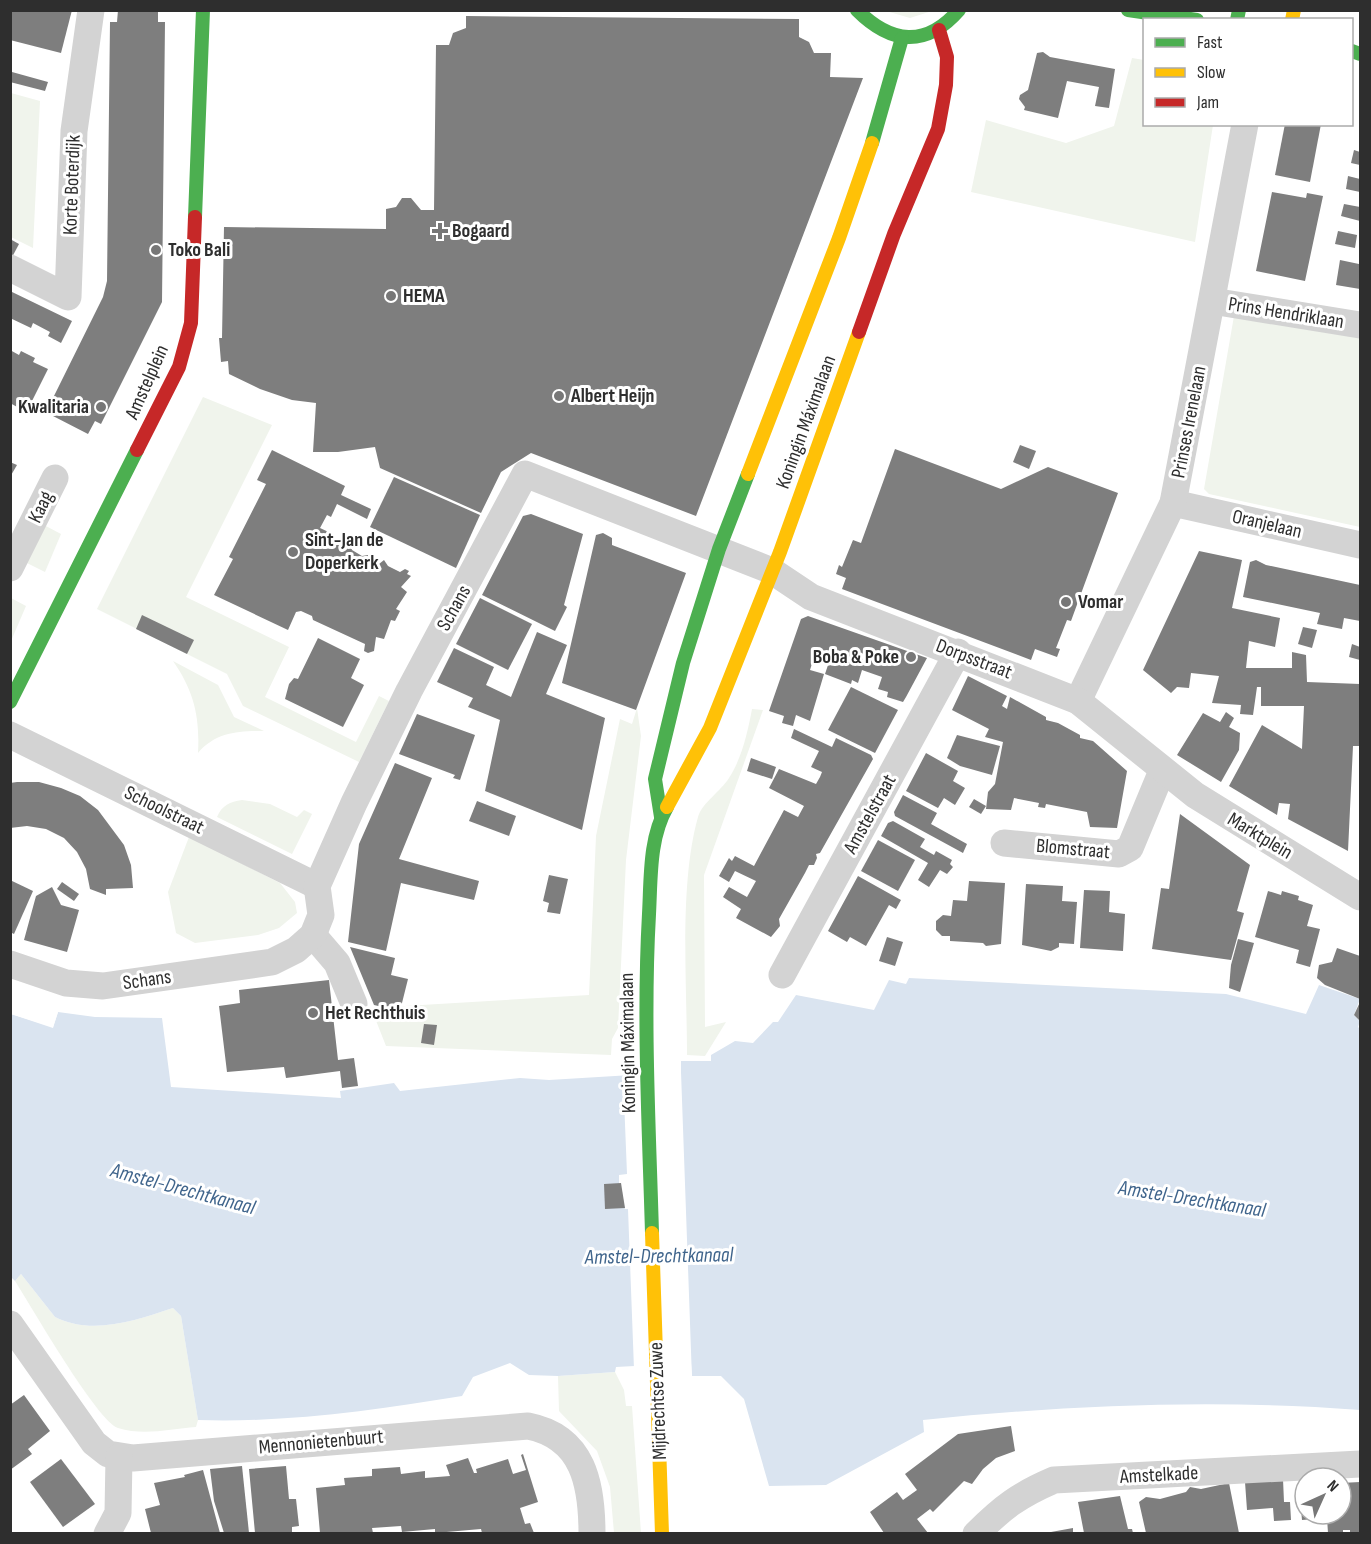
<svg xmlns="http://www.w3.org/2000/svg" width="1371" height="1544" font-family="'Sofia Sans Condensed',sans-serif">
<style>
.green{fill:#f0f4ec}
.water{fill:#dae4f0}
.pier{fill:#fff}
.building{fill:#7e7e7e}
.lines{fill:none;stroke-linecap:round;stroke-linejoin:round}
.street{stroke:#d3d3d3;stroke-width:27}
.fast{stroke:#4caf50;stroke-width:14}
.slow{stroke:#ffc107;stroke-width:14}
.jam{stroke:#c62828;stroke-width:14}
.poi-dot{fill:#777;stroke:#fff;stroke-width:2}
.labels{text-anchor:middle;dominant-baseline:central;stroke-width:6;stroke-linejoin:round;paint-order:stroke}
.street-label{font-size:20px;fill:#2e2e2e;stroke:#fff}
.poi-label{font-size:20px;font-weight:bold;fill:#2e2e2e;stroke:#fff;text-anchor:start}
.water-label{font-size:21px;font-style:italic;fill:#40658c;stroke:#fff}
</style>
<rect width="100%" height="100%" fill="#fff"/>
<!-- green -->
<g class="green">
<path d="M886,11H932L910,18Z"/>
<path d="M1132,58L1144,60V124L1213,125L1195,242L971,192L986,120L1066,143L1114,126Z"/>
<path d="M11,93L40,101L33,248L11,237Z"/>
<path d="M1234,316L1360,336V527L1209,494L1204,489Z"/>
<path d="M203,397L272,425L186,597L289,647L265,697L356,742L379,696L389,701L359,762L243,706L227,674L97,609Z"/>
<path d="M44,525L61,534L45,572L27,563Z"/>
<path d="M11,598L26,606L11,641Z"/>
<path d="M173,661L218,685L234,717L264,731C238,731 216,732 198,753C200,717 194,691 173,661Z"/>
<path d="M637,708L641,736L626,860L618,1028L612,1039L611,1055L386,1046L371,1008L589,995L596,836L620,719L632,724Z"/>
<path d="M752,709L763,710L704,875L705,1027L726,1022L705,1056L687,1055C687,985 679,884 698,817C702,803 721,791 729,778C742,758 748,731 752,709Z"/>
<path d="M242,800L270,804L297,817L304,810L312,814L292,854L217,817C222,805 230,802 242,800Z"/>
<path d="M189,837L280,883L295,902L297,913L279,928L258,935L195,943L176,933L168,892Z"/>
<path d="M21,1274L55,1317C93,1336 136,1320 173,1308L181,1316L198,1420L196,1427C171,1429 143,1436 118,1428C97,1421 31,1306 15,1281Z"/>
<path d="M615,1372L624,1390L626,1406H632L641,1533H614L610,1487L597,1451L559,1411L558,1376Z"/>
</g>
<!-- water -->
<path class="water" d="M909,978L1226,994L1306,1014L1319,985L1360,999L1354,1015L1360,1021L1358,1027L1360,1029V1410C1215,1399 1068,1405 923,1420L924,1432L826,1485L769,1486L744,1399L721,1376H692L691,1363L616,1367L615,1372L558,1376L529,1375L510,1363L473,1377L462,1396C376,1410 286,1423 198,1420L181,1316L173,1308C136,1320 93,1336 55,1317L21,1274L15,1281L11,1277V1014L53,1027L58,1012L95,1017L162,1018L171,1087L341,1098L340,1091L394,1083L400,1091L520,1078L549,1080L681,1072V1061H711V1055L735,1041L753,1043L773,1022H778L796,995L874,1010L889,980L906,984Z"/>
<!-- pier -->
<g class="pier">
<path d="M59,1009L53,1028L11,1014V1011L51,1024L56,1011Z"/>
<path d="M672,1071L681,1072L692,1379L689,1376L688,1366L634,1369L628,1209H625L619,1184V1175L627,1174L623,1074Z"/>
</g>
<!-- building -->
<g class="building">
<path d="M10,10H72L61,53L10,40Z"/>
<path d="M118,10H158V22H165L162,302L101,424L95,421L88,434L53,416L59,403L52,400L103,297L107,281L110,22H117Z"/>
<path d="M466,16L799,19V37L809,42L814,53H831L830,77L863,78L696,516L531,453L501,472L481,513L380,468L375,447L338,452H313L316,403L292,400L260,389L229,374L228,361L221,362L219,338H222L224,227L386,229V209L396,207L402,198H411L421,210H434L436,45H449L453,33L466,28Z"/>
<path d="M1043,52L1050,57L1115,69L1109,108L1095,106L1099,87L1067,81L1058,118L1024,110L1025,107L1019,99L1020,95L1028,90L1037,53Z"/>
<path d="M12,72L48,82L45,91L10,82Z"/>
<path d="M1285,124H1321L1310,182L1275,175Z"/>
<path d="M1354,150L1360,152V165L1351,163Z"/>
<path d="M1348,176L1360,179V192L1346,189Z"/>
<path d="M1272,192L1306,198L1307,193L1323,196L1305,281L1256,271Z"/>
<path d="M1344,204L1360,207V221L1341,216Z"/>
<path d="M1338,231L1357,235L1355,248L1335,244Z"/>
<path d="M10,239L19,244L10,261Z"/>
<path d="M1340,260L1359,264L1360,289L1336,285Z"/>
<path d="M10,291L72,321L61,343L48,336L50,332L33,323L31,328L10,318Z"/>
<path d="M10,350L19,355L21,351L35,358L33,362L48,369L30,405L22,401L19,408L10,403Z"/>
<path d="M1020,445L1036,451L1029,469L1013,462Z"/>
<path d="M895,449L1001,489L1048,467L1118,493L1071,621L1067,620L1056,648L1060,649L1057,657L1035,649L1031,660L842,589L846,578L836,574L839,565L842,567L853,540L861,543Z"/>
<path d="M272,450L345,486L341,495L371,509L367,519L337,504L331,517L327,515L320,528L335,535V543L351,547L352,550L362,556L368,555V559L379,564L384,560L388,566L400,572L405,569L409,571L407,574L411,576L401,587L407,592L396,609L400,611L395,621L391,620L384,639L376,637L374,651L368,653L364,651L365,644L313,620L312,616L301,611L296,612L288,630L214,595L233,559L229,557L266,484L257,480Z"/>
<path d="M10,462L17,465L10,477Z"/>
<path d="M394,477L480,515L456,568L370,527Z"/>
<path d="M531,514L583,534L564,605L567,607L555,631L482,595L523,516Z"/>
<path d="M603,533L612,538V545L686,573L636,710L562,683L596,535Z"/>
<path d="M1199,551L1242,560L1232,608L1280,618L1275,647L1249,641L1246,668H1292V652L1306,655L1307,682L1360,684V746H1353L1348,851L1288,819L1290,804L1279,803L1277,815L1229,786L1262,725L1302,749L1304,706H1261V687H1257L1253,715L1240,714L1241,705L1212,703L1219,676L1191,673L1189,688L1177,687L1171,693L1143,670Z"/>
<path d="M1256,560L1266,565L1360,585V621L1344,618L1342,629L1317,624L1320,613L1243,597L1250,562Z"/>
<path d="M480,598L532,624L508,670L456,644Z"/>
<path d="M142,615L194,640L187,654L136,629Z"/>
<path d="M808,616L927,658L906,697L903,702L887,697L888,692L878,689L882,677L862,670L858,683L852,680L851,684L825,674L830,659L815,654L810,670L824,674L810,721L796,715L793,726L782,723L784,716L769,711L801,619Z"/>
<path d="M1303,627L1317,630L1312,648L1298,644Z"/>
<path d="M537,632L567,645L546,694L605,718L582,830L485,791L500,720L468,707L473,698L437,682L454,648L494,667L486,685L511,697Z"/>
<path d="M318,638L360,659L351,678L364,685L343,727L285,699L289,684L294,678L298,679Z"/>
<path d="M1352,644L1360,647V660L1349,657Z"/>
<path d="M968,676L1007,696L1002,706L1007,709L1010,697L1046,717V720L1058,723L1080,735V738L1093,741L1127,771L1117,828L1090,827L1087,812L1046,804L1045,808L1038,807L1039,803L1014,798L1011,810L986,809L988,792L995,784L1003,742L985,737L989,729L952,710Z"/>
<path d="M851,687L898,710L875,753L828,730Z"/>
<path d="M1226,712L1234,718L1229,727L1240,733L1239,750L1221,782L1177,755L1203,713L1220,722Z"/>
<path d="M417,714L475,735L460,780L453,778L455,775L399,754Z"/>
<path d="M794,729L832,747L836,738L871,755L873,759L820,853L816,854L817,858L814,865H809L805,873L779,919L780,926L771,937L736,918L741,909L723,897L729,887L747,897L756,881L735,871L729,882L719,876L729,858L732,861L735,856L754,866L784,810L798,817L804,806L769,788L779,769L816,784L820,777L822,772L811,767L819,751L791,738Z"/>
<path d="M957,735L1000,746L992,775L960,766L947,758Z"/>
<path d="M926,753L958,771L953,781L965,788L955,805L944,798L938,808L906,791Z"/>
<path d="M751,758L776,767L772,779L747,771Z"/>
<path d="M395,763L432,778L399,859L479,881L474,900L401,883L386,951L348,942L359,844Z"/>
<path d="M17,782H39L61,788L80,796L98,810L124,845L131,865L133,888L106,889V895L90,889L86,869L77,852L64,838L46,829L27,826L10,828V783Z"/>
<path d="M903,795L937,813L931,824L967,844L963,853L895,816L894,812Z"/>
<path d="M974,799L986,806L981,814L969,807Z"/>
<path d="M477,801L516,816L509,836L469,821Z"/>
<path d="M1180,814L1250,865L1237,911L1244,913L1231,960L1152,949L1161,888L1169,889Z"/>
<path d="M893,821L925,839L920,847L934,855L936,851L952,860L950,864L953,867L947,874L940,870L929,887L918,880L928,863L881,836L888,823Z"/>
<path d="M878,840L915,860L898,891L861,871Z"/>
<path d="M549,875L568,879L560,914L547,912L549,903L543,901Z"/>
<path d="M858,876L901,900L896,909L889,905L866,946L850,937L847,942L828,931Z"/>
<path d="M10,880L33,891L14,934L10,932Z"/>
<path d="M969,881L1005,883L1001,944L986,946L983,943L950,941V936H942L936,930V921L943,915L951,916L953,900L967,901Z"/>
<path d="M62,882L79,894L74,901L57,889Z"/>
<path d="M1026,884L1063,886L1062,901L1077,902L1074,944L1059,943V947L1051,951L1022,945Z"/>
<path d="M52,887L61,905L79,910L67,952L24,940L36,896Z"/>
<path d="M1084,890L1110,891L1109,912L1125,914L1123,951L1080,948Z"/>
<path d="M1268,891L1281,895L1282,891L1299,896L1298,900L1313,905L1307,926L1320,929L1310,967L1296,963L1299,950L1255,937Z"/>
<path d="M887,937L903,942L895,966L879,961Z"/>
<path d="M1238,939L1254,943L1240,992L1229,988L1231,965Z"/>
<path d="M350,947L395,958L391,975L408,979L400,1011L374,1005Z"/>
<path d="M1337,948L1360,956V999L1325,985L1317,978L1319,965L1332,962Z"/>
<path d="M329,980L338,1060L354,1058L358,1086L342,1088L340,1071L286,1078L284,1067L227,1072L219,1006L240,1003L239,990Z"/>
<path d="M1360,1002V1021L1354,1015Z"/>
<path d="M424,1024L437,1025L434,1045L421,1043Z"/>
<path d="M621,1183L625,1208L605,1209L604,1184Z"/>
<path d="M24,1395L50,1431L28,1449L32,1454L10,1470V1405Z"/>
<path d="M1011,1426L1015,1451L996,1458L983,1469L972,1484L964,1481L933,1512L930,1509L917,1519L928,1533H884L870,1512L897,1492L903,1500L917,1490L905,1474L958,1434Z"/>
<path d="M523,1454L538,1502L520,1508L525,1524L530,1523L534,1533H482L481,1529L435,1533V1529L402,1532L401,1526L372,1528L373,1533H320L316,1488L345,1485L344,1478L372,1476V1469L400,1467L401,1474L425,1471V1478L450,1476L446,1465L468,1458L474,1473H477L476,1469L508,1459L513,1474L526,1470L521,1455Z"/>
<path d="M61,1459L95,1504L63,1527L30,1482Z"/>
<path d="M242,1466L249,1533H224L214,1501L210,1469Z"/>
<path d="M286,1466L289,1499H296L299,1526L292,1527V1533H255L249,1469Z"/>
<path d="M203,1470L220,1533H151L145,1509L160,1505L154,1483L185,1477L184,1475Z"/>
<path d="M1283,1479L1284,1502H1290L1291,1520L1274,1521L1273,1508L1247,1510L1245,1482Z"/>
<path d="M1360,1482V1533H1350V1530H1343V1533H1328L1327,1518L1302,1520L1299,1487L1305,1486V1514H1341V1483Z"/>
<path d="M1229,1483L1239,1533H1146L1139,1502L1146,1497L1160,1499L1186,1492L1190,1487L1201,1489Z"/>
<path d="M1120,1496L1128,1529H1132L1133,1533H1084L1078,1502Z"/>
<path d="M1073,1528V1533H1051V1532Z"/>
</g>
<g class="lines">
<!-- street -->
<g class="street">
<path d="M10,268L68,297L74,131L91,10"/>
<path d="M1212,301L1360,325"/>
<path d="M1173,503L1360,545"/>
<path d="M10,568L55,478"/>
<path d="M1078,701L1173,503L1245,124"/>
<path d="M10,735L317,886"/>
<path d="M1004,843L1119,854L1130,848L1162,771"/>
<path d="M313,935L337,963L354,1004"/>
<path d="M10,964L66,983L103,986L272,962L296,950L313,935L321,915L317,886L354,803L409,691L525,474L772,571L811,597L1078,701L1195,795L1360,897"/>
<path d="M782,975L958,652"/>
<path d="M10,1324L94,1443L108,1454L133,1458L528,1426C584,1437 592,1485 592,1534"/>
<path d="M107,1534L118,1513L119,1457"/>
<path d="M976,1534C1003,1507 1019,1495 1054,1480L1360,1464"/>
</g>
<!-- fast -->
<g class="fast">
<path d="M857,10C891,44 926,48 959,10"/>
<path d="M1128,10L1197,20"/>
<path d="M1237,20L1239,10"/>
<path d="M1352,51L1360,54"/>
<path d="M872,143L902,38"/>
<path d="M195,217L203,10"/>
<path d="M10,702L137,450"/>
<path d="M661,817L655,779L683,663L719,549L748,474"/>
<path d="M652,1233C649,1127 643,1020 649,914C651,878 649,838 667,807"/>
</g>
<!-- slow -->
<g class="slow">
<path d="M1292,20L1294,10"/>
<path d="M748,474L839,238L872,143"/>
<path d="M667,807L710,728L780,552L859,332"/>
<path d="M652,1233L662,1534"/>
</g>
<!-- jam -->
<g class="jam">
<path d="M859,332L894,234L938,129L946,85L947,57L939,30"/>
<path d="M137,450L179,367L191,323L195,217"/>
</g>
</g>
<!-- markers -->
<g class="poi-dot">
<path d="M437 222h6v6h6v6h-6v6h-6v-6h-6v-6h6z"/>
<circle cx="156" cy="250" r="6"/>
<circle cx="391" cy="296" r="6"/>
<circle cx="559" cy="396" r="6"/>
<circle cx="101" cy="407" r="6"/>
<circle cx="293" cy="552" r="6"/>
<circle cx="1066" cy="602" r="6"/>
<circle cx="911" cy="657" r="6"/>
<circle cx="313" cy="1013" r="6"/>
</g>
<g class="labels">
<!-- street labels -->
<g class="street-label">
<text transform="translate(72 185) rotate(-88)">Korte Boterdijk</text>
<text transform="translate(1286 313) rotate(9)">Prins Hendriklaan</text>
<text transform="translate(147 382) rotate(-66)">Amstelplein</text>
<text transform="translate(806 422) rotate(-70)">Koningin Máximalaan</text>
<text transform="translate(1189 422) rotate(-79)">Prinses Irenelaan</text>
<text transform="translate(41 507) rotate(-64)">Kaag</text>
<text transform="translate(1267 524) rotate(13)">Oranjelaan</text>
<text transform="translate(454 608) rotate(-61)">Schans</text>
<text transform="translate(974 659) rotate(21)">Dorpsstraat</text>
<text transform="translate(164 810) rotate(26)">Schoolstraat</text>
<text transform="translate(870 814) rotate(-61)">Amstelstraat</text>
<text transform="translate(1260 836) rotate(31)">Marktplein</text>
<text transform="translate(1073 849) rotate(5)">Blomstraat</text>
<text transform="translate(147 980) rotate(-8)">Schans</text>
<text transform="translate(628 1043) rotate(-91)">Koningin Máximalaan</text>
<text transform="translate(658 1401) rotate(-92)">Mijdrechtse Zuwe</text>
<text transform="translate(321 1442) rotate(-5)">Mennonietenbuurt</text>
<text transform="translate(1159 1475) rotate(-3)">Amstelkade</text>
</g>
<!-- poi labels -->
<g class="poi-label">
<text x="452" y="231">Bogaard</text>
<text x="168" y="250">Toko Bali</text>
<text x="403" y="296">HEMA</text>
<text x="571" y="396">Albert Heijn</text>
<text x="89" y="407" text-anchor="end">Kwalitaria</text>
<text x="305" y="540">Sint-Jan de<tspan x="305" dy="23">Doperkerk</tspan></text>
<text x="1078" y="602">Vomar</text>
<text x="899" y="657" text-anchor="end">Boba &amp; Poke</text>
<text x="325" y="1013">Het Rechthuis</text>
</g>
<!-- water labels -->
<g class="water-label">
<text transform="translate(183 1189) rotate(15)">Amstel-Drechtkanaal</text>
<text transform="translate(1192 1199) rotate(9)">Amstel-Drechtkanaal</text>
<text transform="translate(659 1256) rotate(-1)">Amstel-Drechtkanaal</text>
</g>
</g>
<!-- border -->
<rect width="1371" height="1544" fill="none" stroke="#2e2e2e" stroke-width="24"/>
<!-- legend -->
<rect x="1143" y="18" width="210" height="108" fill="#ffffff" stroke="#ababab" stroke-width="1.5"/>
<rect x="1155" y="38" width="30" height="9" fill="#4caf50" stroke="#ababab" stroke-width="1.5"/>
<text x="1197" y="48" font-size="18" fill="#2e2e2e">Fast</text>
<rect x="1155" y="68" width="30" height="9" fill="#ffc107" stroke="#ababab" stroke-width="1.5"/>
<text x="1197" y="78" font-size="18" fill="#2e2e2e">Slow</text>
<rect x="1155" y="98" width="30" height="9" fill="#c62828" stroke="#ababab" stroke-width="1.5"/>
<text x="1197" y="108" font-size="18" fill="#2e2e2e">Jam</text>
<!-- north arrow -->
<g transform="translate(1323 1496) rotate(45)"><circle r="28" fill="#ffffff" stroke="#ababab" stroke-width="1.5"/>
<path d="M0-4.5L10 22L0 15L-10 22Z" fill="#777777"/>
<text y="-9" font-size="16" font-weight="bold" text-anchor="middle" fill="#2e2e2e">N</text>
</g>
</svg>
